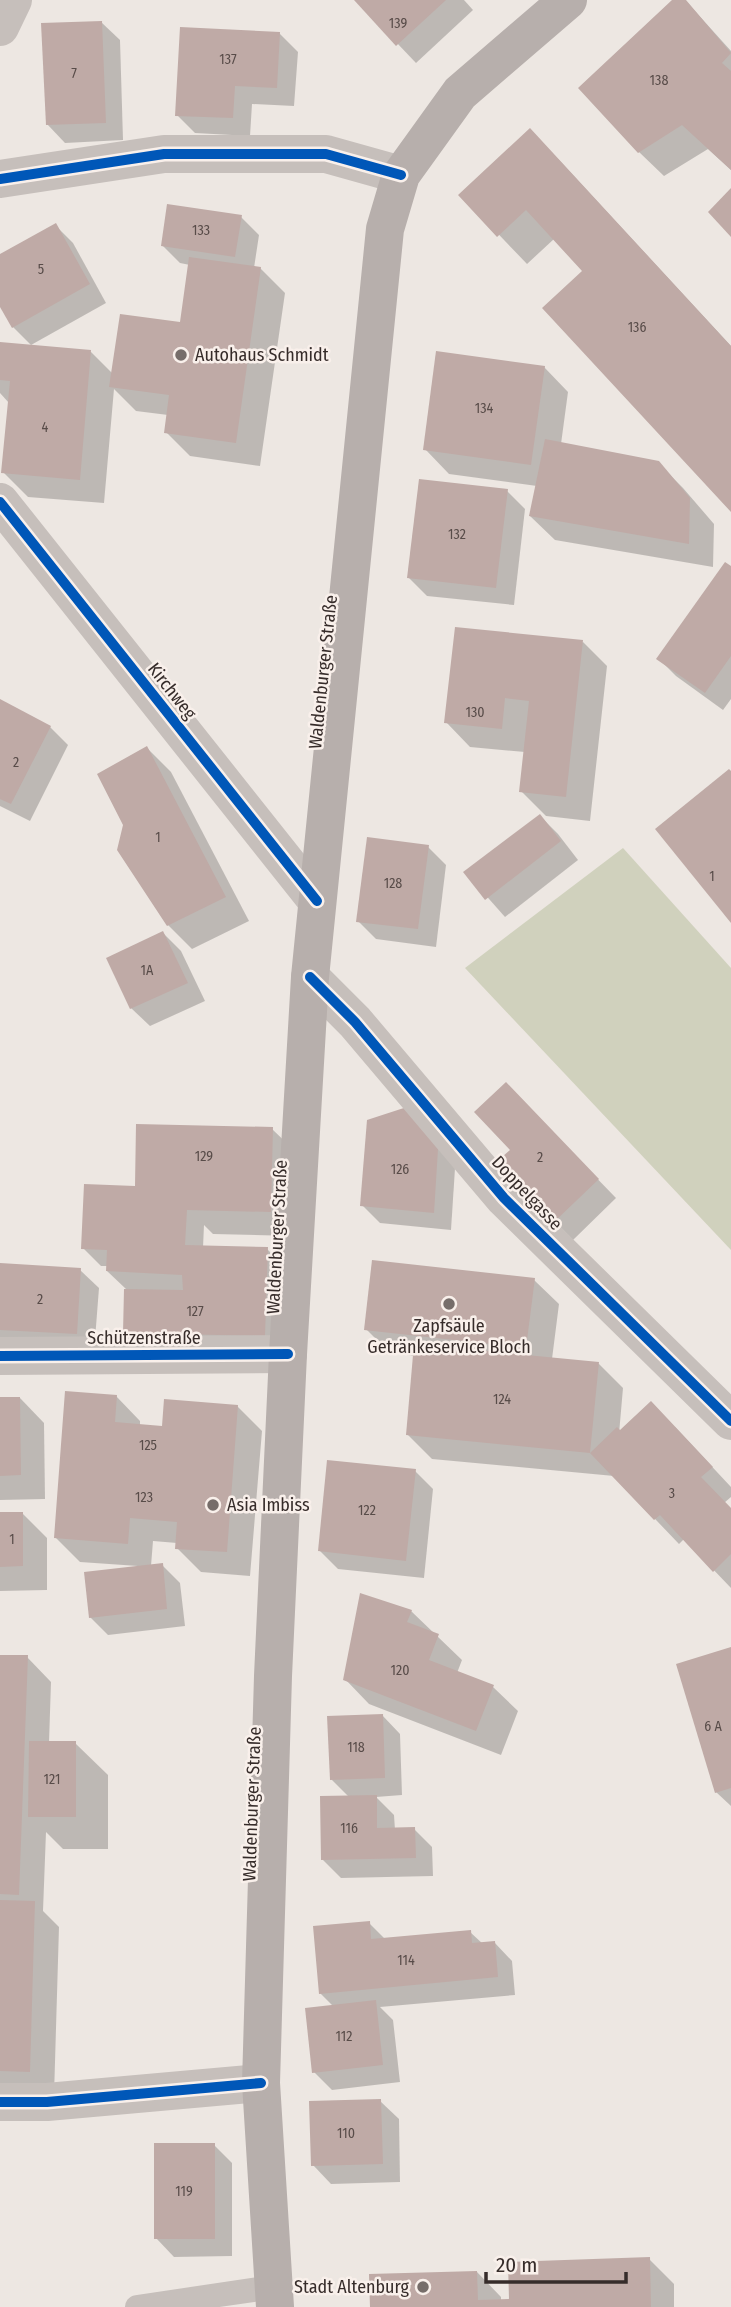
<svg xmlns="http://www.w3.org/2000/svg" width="731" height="2307" font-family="'Fira Sans Condensed',sans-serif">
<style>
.green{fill:#d0d1bd}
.shadow{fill:#0003}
.building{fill:#bfaaa6}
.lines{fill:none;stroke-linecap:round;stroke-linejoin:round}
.lane{stroke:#c6bfbb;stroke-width:24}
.street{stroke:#c6bfbb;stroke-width:38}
.secondary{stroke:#b7afac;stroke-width:38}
.cycleway-casing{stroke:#f9f0eb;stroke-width:15}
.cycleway{stroke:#0057b8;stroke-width:10}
.poi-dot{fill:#766d6a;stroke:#f9f0eb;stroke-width:2.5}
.labels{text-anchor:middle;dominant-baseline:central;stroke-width:5;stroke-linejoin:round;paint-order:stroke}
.number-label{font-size:14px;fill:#584c49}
.poi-label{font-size:18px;fill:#362c2a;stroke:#f9f0eb;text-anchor:start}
.street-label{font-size:18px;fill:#362c2a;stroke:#f9f0eb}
</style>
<rect width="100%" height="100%" fill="#ede7e2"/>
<!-- green -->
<path class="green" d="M623,848L731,968V1250L465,968Z"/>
<!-- shadow -->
<g class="shadow">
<path d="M356,0H464L473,10L416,63Z"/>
<path d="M675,0H685L731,51V170L708,149L664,176L639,152Z"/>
<path d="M101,22L120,40L123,140L65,143L47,124Z"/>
<path d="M279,33L298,52L294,106L252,104L250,136L195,133L177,115Z"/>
<path d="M558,159L731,346V510L584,271L554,239L527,264L461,195Z"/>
<path d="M241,217L259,235L254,268H260L285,293L260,466L190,456L166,432L168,415L136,411L114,389L104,503L28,497L3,472L9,403L0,393V344L91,352L113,374L181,324L190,265L180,263L162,245Z"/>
<path d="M55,225L73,243L106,303L31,345L13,327L0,303V256Z"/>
<path d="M544,367L568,392L561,444L658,463L683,488L714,524L713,567L555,540L530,516L537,486L449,474L425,449Z"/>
<path d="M507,491L525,509L514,605L427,596L409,578Z"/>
<path d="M731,569V699L723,710L676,676L658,658Z"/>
<path d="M583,642L607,666L590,821L546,816L521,791L525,752L470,747L446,722Z"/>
<path d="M0,701L50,727L68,745L30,821L0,806Z"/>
<path d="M147,748L171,772L249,921L192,949L168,925Z"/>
<path d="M540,816L558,834L578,860L505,917L466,873Z"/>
<path d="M428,847L446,865L436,947L376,939L358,921Z"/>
<path d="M163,933L181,951L205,1001L150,1026L131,1008Z"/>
<path d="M523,1102L616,1198L573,1240L498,1163L512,1150Z"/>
<path d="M368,1121L456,1153L451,1230L380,1223L362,1205Z"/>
<path d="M272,1129L297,1153L294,1236L213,1234L204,1225L203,1248L267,1249L291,1273L289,1360L149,1356L125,1332L126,1289L107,1271L108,1266H101L83,1248L136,1187Z"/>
<path d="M0,1265L80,1270L99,1288L94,1352L0,1338Z"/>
<path d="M534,1280L559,1304L552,1359L599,1364L623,1388L619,1434L675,1427L731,1487V1497L724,1503L731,1510V1588L684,1539L679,1544L614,1476L432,1459L407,1434L415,1356L390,1353L366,1329Z"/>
<path d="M116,1396L140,1421V1426L164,1428L237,1406L262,1431L250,1576L201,1572L177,1548V1543L153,1541L151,1566L162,1565L180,1583L185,1626L108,1635L90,1617L138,1566L80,1562L56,1538Z"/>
<path d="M20,1398L44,1423L45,1499L0,1500V1399Z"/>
<path d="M415,1471L433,1489L424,1578L338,1569L319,1550Z"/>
<path d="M22,1513L47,1538V1590L0,1591V1514Z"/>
<path d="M411,1611L462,1660L457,1673L493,1687L518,1711L501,1755L369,1704L345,1679Z"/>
<path d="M731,1649V1806L716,1792Z"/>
<path d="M0,1656L27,1657L51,1682L49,1743H75L108,1775V1849H63L46,1832L43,1911L59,1927L54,2096L0,2094Z"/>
<path d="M382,1715L400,1734L402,1795L376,1797L394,1815L395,1830L414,1829L432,1847L433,1876L341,1878L323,1860L349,1797L332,1780Z"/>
<path d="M369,1923L385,1939L470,1932L483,1944L494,1942L512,1961L515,1995L380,2007L393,2020L400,2082L332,2090L314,2072L334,2007L320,1993Z"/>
<path d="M380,2101L399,2119L400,2182L331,2184L313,2165Z"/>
<path d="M214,2145L232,2163V2256L174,2257L156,2238Z"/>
<path d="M649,2259L674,2284V2307H371L477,2272L501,2297V2301Z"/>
</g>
<!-- building -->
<g class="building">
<path d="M354,0H446L396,46Z"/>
<path d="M672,0H686L731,53L722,63L731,71V170L682,125L638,153L578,88Z"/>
<path d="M102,21L106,123L46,125L41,23Z"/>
<path d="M180,27L280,32L277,88L235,86L233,118L175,116Z"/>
<path d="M530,128L731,346V512L542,308L582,271L526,210L497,237L458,195Z"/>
<path d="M731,188V237L708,212Z"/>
<path d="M167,204L242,215L235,257L161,246Z"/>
<path d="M56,223L90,284L12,328L0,307V254Z"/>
<path d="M189,257L261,267L236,443L164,433L169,395L109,387L120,314L180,322Z"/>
<path d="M0,342L91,350L80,480L1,473L10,381L0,380Z"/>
<path d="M436,351L545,366L531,465L423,450Z"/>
<path d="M545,439L659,461L690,498L689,544L529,516Z"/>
<path d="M419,479L508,489L496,588L407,578Z"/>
<path d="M725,562L731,566V656L705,693L656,659Z"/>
<path d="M455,627L583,640L566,797L519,792L529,701L505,698L502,729L444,723Z"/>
<path d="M0,699L51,726L11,804L0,799Z"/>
<path d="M147,746L226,897L167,926L117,850L123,825L97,774Z"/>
<path d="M729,769L731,771V923L655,829Z"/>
<path d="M540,814L561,841L485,900L463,872Z"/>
<path d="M367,837L429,845L418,929L356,922Z"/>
<path d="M163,931L188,983L130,1009L106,958Z"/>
<path d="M506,1082L599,1179L553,1223L495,1163L510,1150L474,1112Z"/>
<path d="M413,1105L439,1133L434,1213L360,1206L367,1120Z"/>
<path d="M136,1124L273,1127L271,1212L187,1210L185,1245L268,1247L265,1336L123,1333L124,1289L183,1290L182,1275L106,1271L107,1250L81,1249L84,1184L135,1186Z"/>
<path d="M372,1260L535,1278L526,1348L364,1330Z"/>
<path d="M0,1263L81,1268L77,1334L0,1330Z"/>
<path d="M414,1344L599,1362L590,1453L406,1435Z"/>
<path d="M65,1391L117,1395L115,1422L162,1426L164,1399L238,1405L227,1552L175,1549L177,1522L130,1518L128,1544L54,1538Z"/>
<path d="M0,1397H20L21,1475L0,1476Z"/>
<path d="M651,1401L713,1467L701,1477L731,1508V1554L713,1572L660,1515L654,1520L590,1453L617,1427L620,1430Z"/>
<path d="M327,1460L416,1469L406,1561L318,1551Z"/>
<path d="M0,1512H23V1566L0,1567Z"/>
<path d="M163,1563L167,1609L89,1618L84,1572Z"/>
<path d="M360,1593L412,1610L407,1622L439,1634L429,1660L494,1685L476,1731L343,1680Z"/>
<path d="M731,1647V1788L715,1793L676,1664Z"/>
<path d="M0,1655H28L19,1895L0,1894Z"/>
<path d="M383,1714L385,1778L330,1780L327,1716Z"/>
<path d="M29,1741H76V1817H28Z"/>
<path d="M377,1795V1828L415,1827L416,1858L321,1860L320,1796Z"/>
<path d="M0,1900L35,1901L30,2072L0,2071Z"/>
<path d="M370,1921L371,1939L471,1930L472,1943L495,1941L498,1977L319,1994L313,1926Z"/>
<path d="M376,2000L383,2065L312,2073L305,2008Z"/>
<path d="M381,2099L383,2164L311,2166L309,2101Z"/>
<rect x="154" y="2143" width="61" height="96"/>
<path d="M650,2257L651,2307H370L369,2274L477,2271L478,2300L509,2299L508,2262Z"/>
</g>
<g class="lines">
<!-- lane -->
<path class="lane" d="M137,2307L273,2287"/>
<!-- street -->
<g class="street">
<path d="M0,27L13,0"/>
<path d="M0,179L164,154H326L401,175"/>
<path d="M0,502L317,901"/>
<path d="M310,977L355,1022L504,1198L731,1421"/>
<path d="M0,1356L288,1354"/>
<path d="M0,2102H47L261,2083"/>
</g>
<!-- secondary -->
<path class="secondary" d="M275,2307L261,2083L273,1676L288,1354L310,977L385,229L401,175L460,93L568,0"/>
<!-- cycleway casing -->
<g class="cycleway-casing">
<g id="cycleway">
<path d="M0,179L164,154H326L401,175"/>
<path d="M0,502L317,901"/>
<path d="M310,977L355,1022L504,1198L731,1421"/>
<path d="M0,1356L288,1354"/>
<path d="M0,2102H47L261,2083"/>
</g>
</g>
<!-- cycleway -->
<use href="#cycleway" class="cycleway"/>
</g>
<!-- markers -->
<g class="poi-dot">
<circle cx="181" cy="355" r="7"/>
<circle cx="449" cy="1304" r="7"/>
<circle cx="213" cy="1505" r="7"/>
<circle cx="423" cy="2287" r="7"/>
</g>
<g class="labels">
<!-- number labels -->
<g class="number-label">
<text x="398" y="23">139</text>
<text x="228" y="59">137</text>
<text x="74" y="73">7</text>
<text x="659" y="80">138</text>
<text x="201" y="230">133</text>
<text x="41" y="269">5</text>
<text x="637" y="327">136</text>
<text x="484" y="408">134</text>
<text x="45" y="427">4</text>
<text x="457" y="534">132</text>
<text x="475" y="712">130</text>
<text x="16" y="762">2</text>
<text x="158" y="837">1</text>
<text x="712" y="876">1</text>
<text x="393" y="883">128</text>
<text x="147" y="970">1A</text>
<text x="204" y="1156">129</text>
<text x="540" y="1157">2</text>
<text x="400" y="1169">126</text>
<text x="40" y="1299">2</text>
<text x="195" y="1311">127</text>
<text x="502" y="1399">124</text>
<text x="148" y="1445">125</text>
<text x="672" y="1493">3</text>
<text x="144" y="1497">123</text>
<text x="367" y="1510">122</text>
<text x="12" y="1539">1</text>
<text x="400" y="1670">120</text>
<text x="713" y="1726">6 A</text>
<text x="356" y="1747">118</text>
<text x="52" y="1779">121</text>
<text x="349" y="1828">116</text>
<text x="406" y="1960">114</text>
<text x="344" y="2036">112</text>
<text x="346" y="2133">110</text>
<text x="184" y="2191">119</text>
</g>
<!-- poi labels -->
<g class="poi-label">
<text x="195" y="355">Autohaus Schmidt</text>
<text x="449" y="1326" text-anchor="middle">Zapfsäule<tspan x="449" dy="21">Getränkeservice Bloch</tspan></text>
<text x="227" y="1505">Asia Imbiss</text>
<text x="409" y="2287" text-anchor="end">Stadt Altenburg</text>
</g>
<!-- street labels -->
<g class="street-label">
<text transform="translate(323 672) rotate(-84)">Waldenburger Straße</text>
<text transform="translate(172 691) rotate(52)">Kirchweg</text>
<text transform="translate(527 1193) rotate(47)">Doppelgasse</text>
<text transform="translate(277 1237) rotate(-87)">Waldenburger Straße</text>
<text x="144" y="1338">Schützenstraße</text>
<text transform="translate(252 1804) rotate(-88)">Waldenburger Straße</text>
</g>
</g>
<!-- scale -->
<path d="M486 2272v10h140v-10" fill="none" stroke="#362c2a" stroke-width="3.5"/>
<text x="496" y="2272" font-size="21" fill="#362c2a" stroke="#f9f0eb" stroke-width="5" paint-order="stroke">20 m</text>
</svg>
